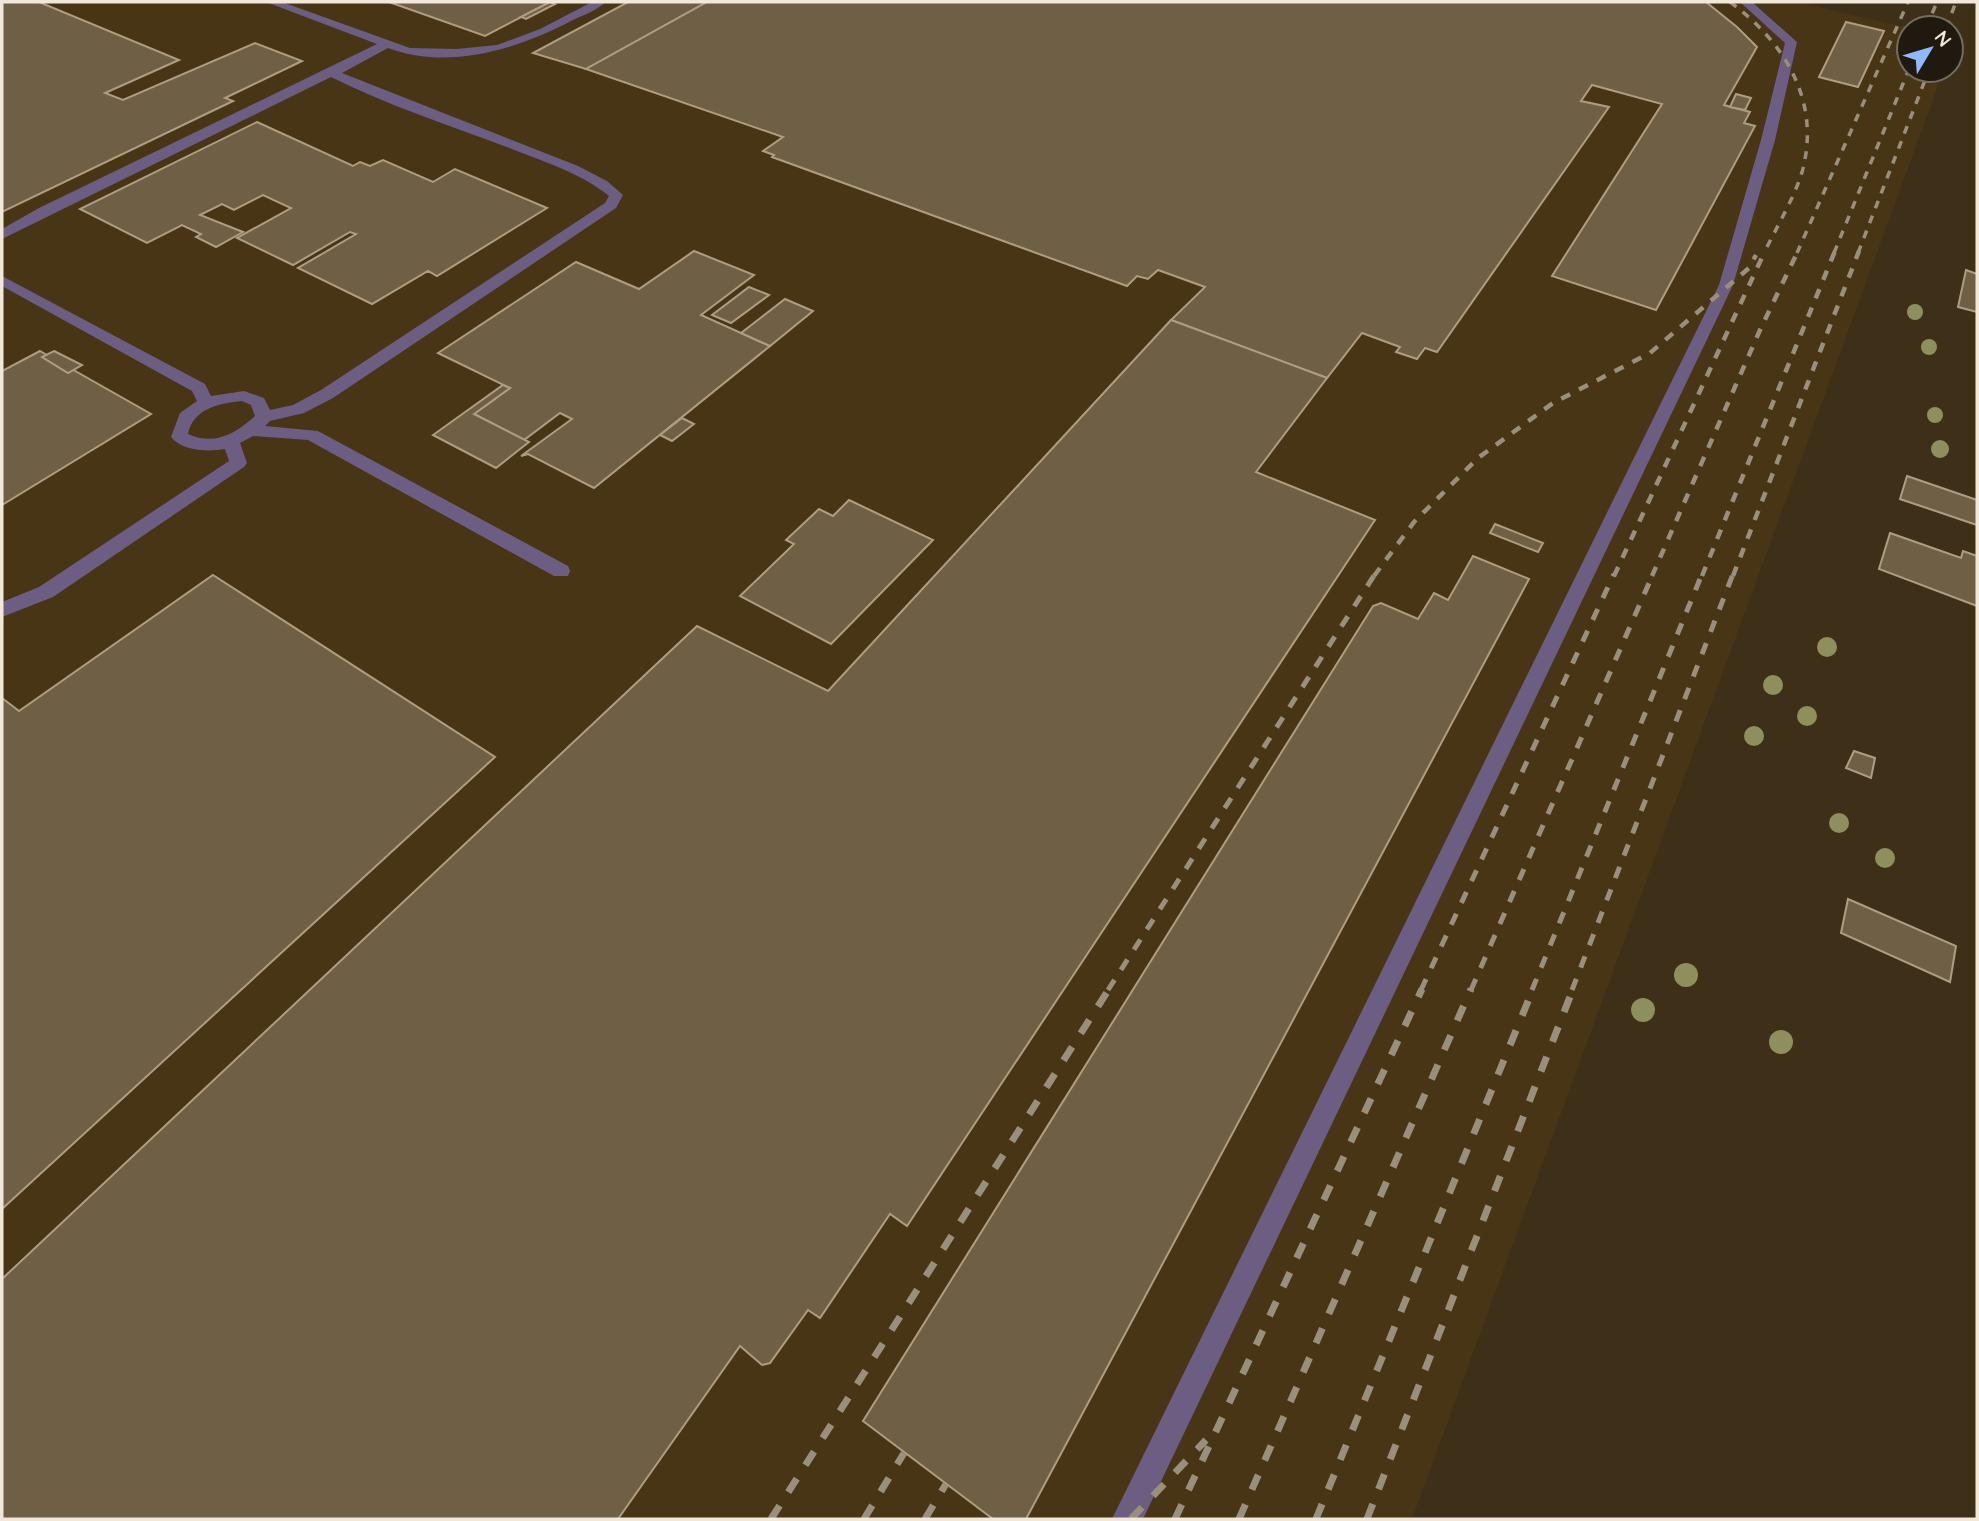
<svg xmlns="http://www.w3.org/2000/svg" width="1979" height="1521" font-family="Quicksand,sans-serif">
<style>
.built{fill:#473516}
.building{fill:#6e5f45;stroke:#ae9d82;stroke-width:2}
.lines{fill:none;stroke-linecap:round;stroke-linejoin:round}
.lane{fill:#6b5e82;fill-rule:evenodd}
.rail-far3{stroke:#9a8f7c;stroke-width:3.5;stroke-dasharray:8 8;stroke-linecap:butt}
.rail-far2{stroke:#9a8f7c;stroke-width:4.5;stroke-dasharray:10 10;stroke-linecap:butt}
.rail-far1{stroke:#9a8f7c;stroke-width:5;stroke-dasharray:12 12;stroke-linecap:butt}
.rail{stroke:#9a8f7c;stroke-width:7;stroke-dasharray:16 16;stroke-linecap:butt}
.tree{fill:#8d905d}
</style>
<rect width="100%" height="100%" fill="#3e3018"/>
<!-- built -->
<path class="built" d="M2,2H1797L1909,28V70H1944L1412,1519H2Z"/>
<!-- building -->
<g class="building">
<path d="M2,2H39L179,60L105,93L123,100L255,43L302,61L225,98L233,101L2,212Z"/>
<path d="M389,2H550L485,36Z"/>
<path d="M550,2L555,4L526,19L521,17Z"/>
<path d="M628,2H707L586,69L533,53Z"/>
<path d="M707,2H1706L1737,27L1757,47L1724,105L1750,112L1744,123L1755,126L1656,310L1552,276L1662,104L1592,85L1581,101L1609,107L1437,352L1425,348L1417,359L1396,352L1400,347L1362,333L1327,378L1171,320L1205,287L1158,270L1148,279L1137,276L1127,286L772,157L774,155L763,151L783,137L586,69Z"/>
<path d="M1846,22L1884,31L1858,87L1819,77Z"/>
<path d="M1736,94L1751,98L1745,110L1730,107Z"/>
<path d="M257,122L353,166L360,162L370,166L383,160L433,182L455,169L547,208L437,276L428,271L372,304L298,268L356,234L350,232L293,265L237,238L291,208L263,195L234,210L222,204L200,215L243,232L216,247L196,237L201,234L182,225L147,243L80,209Z"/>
<path d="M694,251L754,275L701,315L770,346L594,488L528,454L521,456L572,419L560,413L524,440L474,414L510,388L438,353L576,262L639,289Z"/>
<path d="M1966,270L1977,274V312L1958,307Z"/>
<path d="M749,287L769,295L731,323L712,315Z"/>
<path d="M785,299L813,311L770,346L741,333Z"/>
<path d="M1171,320L1327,378L1256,472L1375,520L907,1226L890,1214L820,1318L808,1310L770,1363L762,1365L740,1346L618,1519H2V1279L697,626L828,691Z"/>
<path d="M40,351L151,414L2,505V371Z"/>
<path d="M54,351L82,365L68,373L42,357Z"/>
<path d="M503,385L510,388L474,414L529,442L496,468L433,435Z"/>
<path d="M682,418L694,424L672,441L660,435Z"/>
<path d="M1907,476L1977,500V525L1900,499Z"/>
<path d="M849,500L933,540L831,644L740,596L794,544L786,540L819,509L833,516Z"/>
<path d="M1495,524L1543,543L1538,552L1490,533Z"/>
<path d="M1890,533L1961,558L1963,551L1977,556V606L1879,569Z"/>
<path d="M1473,556L1529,579L1026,1519H993L863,1421L1373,606L1381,603L1418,619L1434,593L1448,600Z"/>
<path d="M213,575L495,757L2,1209V698L19,711Z"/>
<path d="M1854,751L1875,758L1871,778L1846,768Z"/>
<path d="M1848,899L1956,946L1950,982L1841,933Z"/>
</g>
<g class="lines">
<!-- lane -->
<g class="lane">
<path d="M266,2H282L410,48L456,49L497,45L540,29L592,2H606C597,10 584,15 573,20C518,49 449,71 388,48L342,73L578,166L607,181L623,195L616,208L333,398L304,413L270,421L265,426L318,431L568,566L570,571L568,576H554L308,440L253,436L240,443L247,463L244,467L53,597L2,617V602L39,587L229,461L225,449C208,452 182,451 171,437L180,413L197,401L192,391L2,286V276L205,384L211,396L244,391L264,398L270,410L293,405L321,390L605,203L609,196C581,173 544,162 512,149C451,126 389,106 331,77L2,239V229L39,208L377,44ZM242,401L251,405L255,416C235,434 215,446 188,434C193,409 219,403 242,401Z"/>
<path d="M1740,2H1752L1797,42L1775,140L1733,285L1143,1519H1112L1719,285L1761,140L1785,43Z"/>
</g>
<!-- rail-far3 -->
<g class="rail-far3">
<path d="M1730,2C1782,40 1819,97 1804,164C1799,190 1776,228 1764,253"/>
<path d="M1926,28L1937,2"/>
<path d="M1946,28L1956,2"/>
<path d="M1797,253L1908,2"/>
<path d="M1834,253L1909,69"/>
<path d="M1858,253L1929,70"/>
</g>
<!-- rail-far2 -->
<g class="rail-far2">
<path d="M1374,576L1414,522L1478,458L1553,403L1650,353L1749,268L1756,255"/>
<path d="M1614,576L1765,251"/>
<path d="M1652,576L1760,330L1798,251"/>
<path d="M1702,576L1835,251"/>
<path d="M1733,576L1859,251"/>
</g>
<!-- rail-far1 -->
<g class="rail-far1">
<path d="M1108,990L1375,574"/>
<path d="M1421,990L1614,574"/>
<path d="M1471,990L1653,574"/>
<path d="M1532,990L1702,574"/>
<path d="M1572,990L1733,574"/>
</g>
<!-- rail -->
<g class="rail">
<path d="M771,1519L1109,989"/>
<path d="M864,1519L904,1453"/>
<path d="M925,1519L946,1484"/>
<path d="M1131,1519L1206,1440"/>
<path d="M1175,1519L1422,989"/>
<path d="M1239,1519L1471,989"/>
<path d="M1316,1519L1533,989"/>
<path d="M1367,1519L1573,989"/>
</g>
</g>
<!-- trees -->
<g class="tree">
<circle cx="1915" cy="312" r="8"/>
<circle cx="1929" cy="347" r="8"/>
<circle cx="1935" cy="415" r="8"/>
<circle cx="1940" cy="449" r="9"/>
<circle cx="1827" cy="647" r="10"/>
<circle cx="1773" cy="685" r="10"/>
<circle cx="1807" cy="716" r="10"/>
<circle cx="1754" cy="736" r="10"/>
<circle cx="1839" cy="823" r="10"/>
<circle cx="1885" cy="858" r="10"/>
<circle cx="1686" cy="975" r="12"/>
<circle cx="1643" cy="1010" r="12"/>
<circle cx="1781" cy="1042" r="12"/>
</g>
<!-- border -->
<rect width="1979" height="1521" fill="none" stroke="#f1e8da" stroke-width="7"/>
<!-- north arrow -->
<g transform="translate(1930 49) rotate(52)"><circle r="33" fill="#1f190f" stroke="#736c60" stroke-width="2"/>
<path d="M0-5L12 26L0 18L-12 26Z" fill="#8fb8fd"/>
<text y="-10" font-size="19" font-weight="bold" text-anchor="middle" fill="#f1e8da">N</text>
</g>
</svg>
